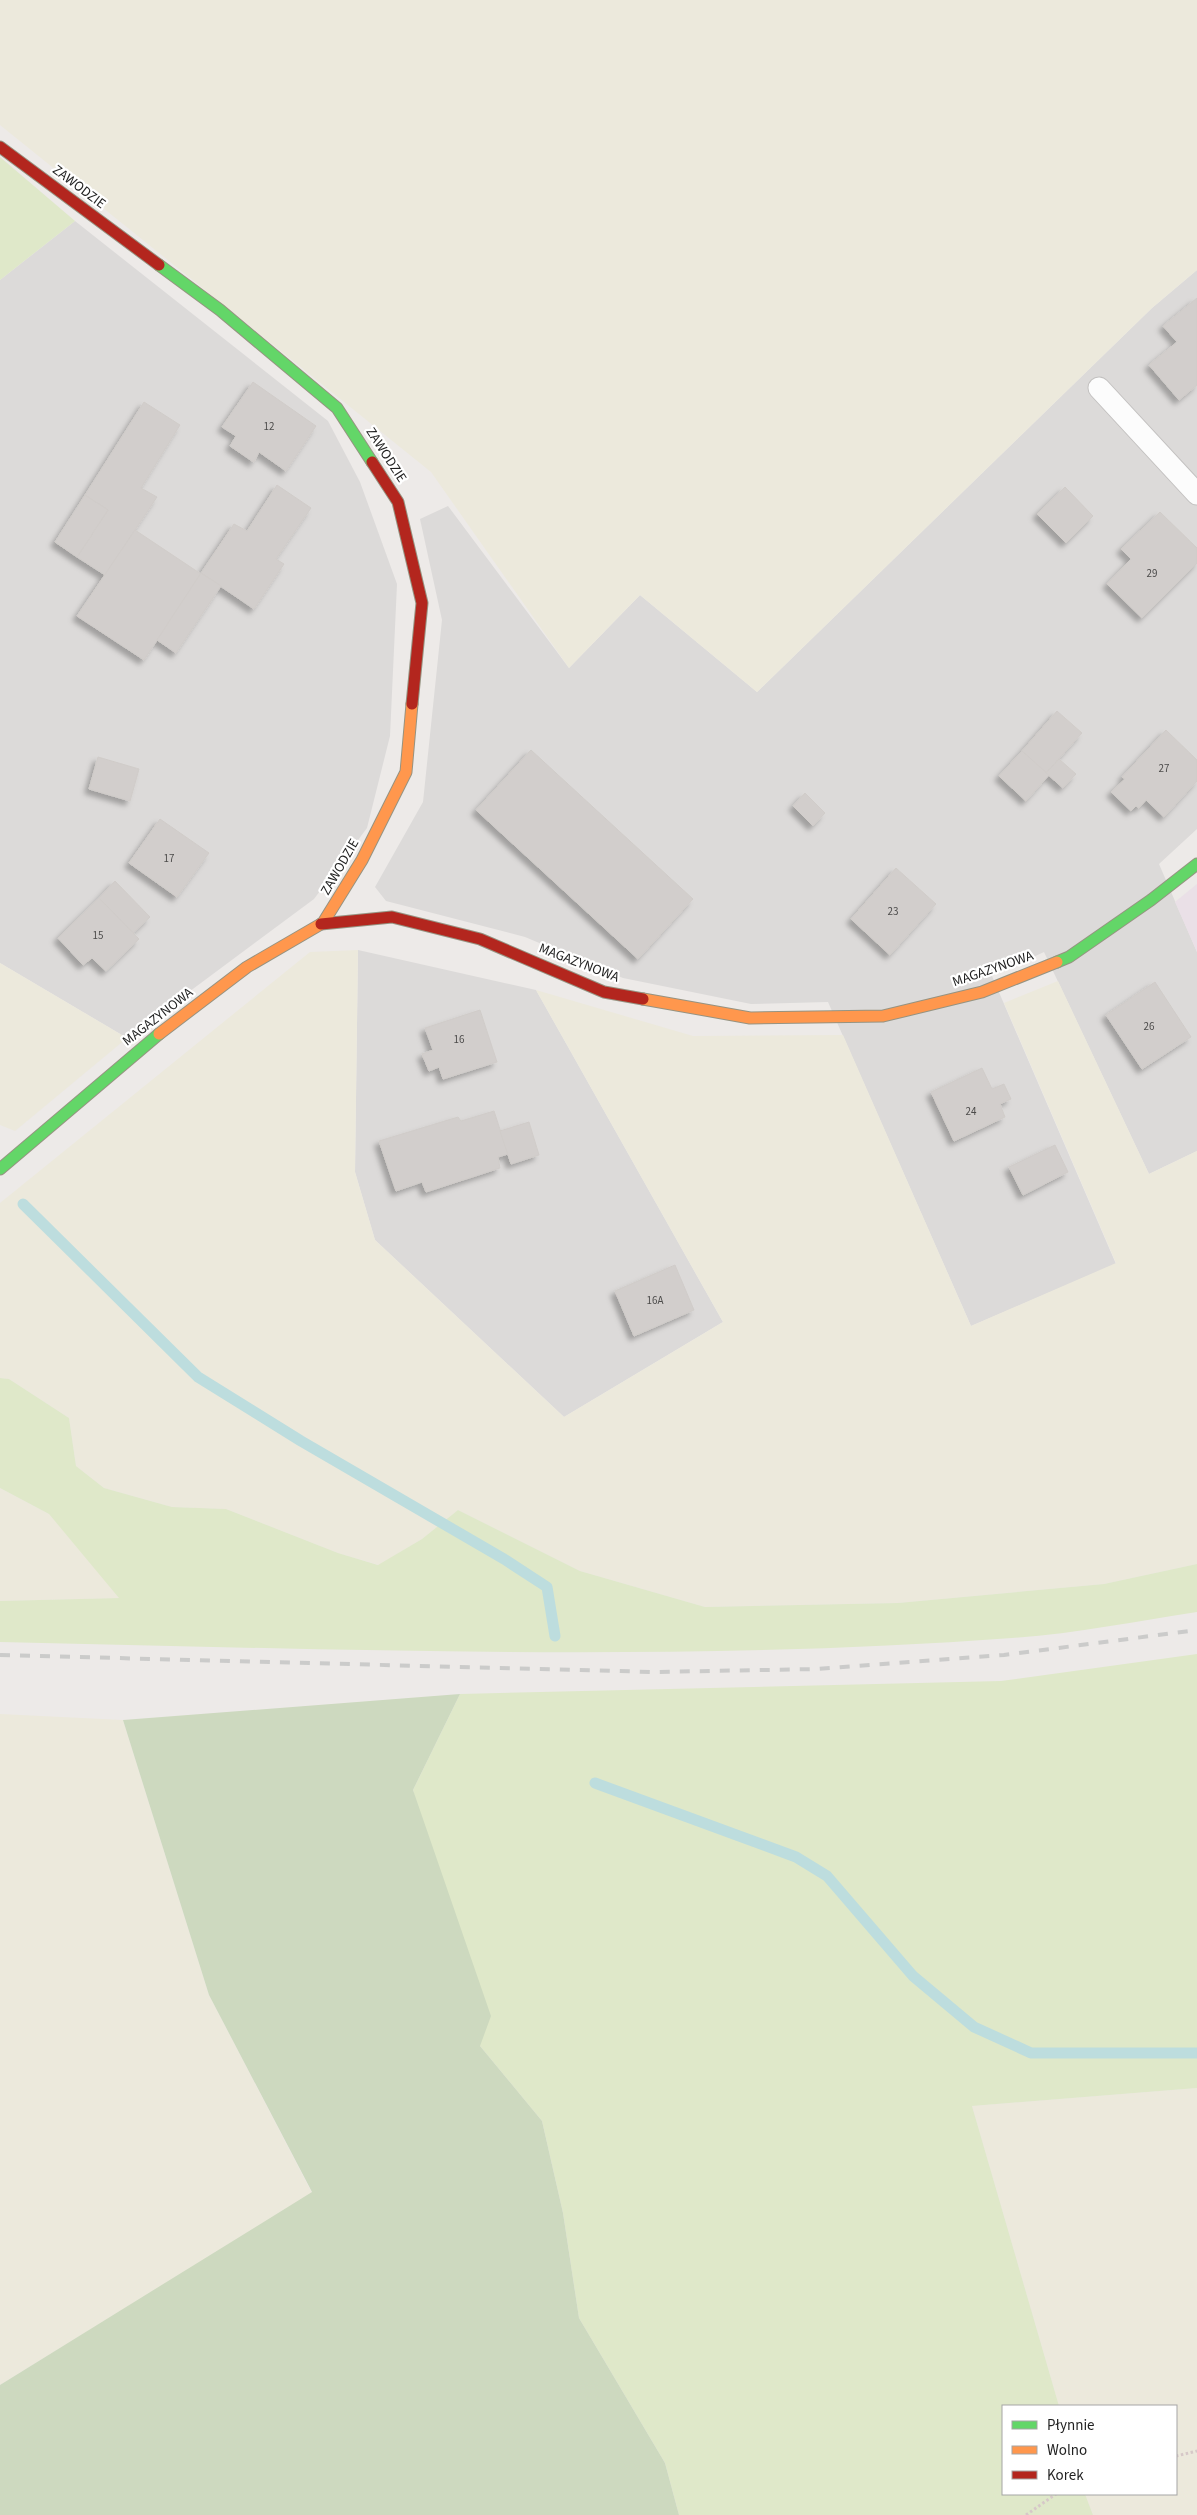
<svg xmlns="http://www.w3.org/2000/svg" width="1197" height="2515" font-family="'Source Sans 3',sans-serif">
<style>
.residential{fill:#dcdad9}
.industrial{fill:#eae0e7}
.farmland{fill:#ece9dc}
.grass{fill:#dfe8c9}
.forest{fill:#cdd9bf}
.lines{fill:none;stroke-linecap:round;stroke-linejoin:round}
.stream{stroke:#bdddde;stroke-width:11}
.building{fill:#d2cecc;stroke:#d0ccc9;filter:url(#shadow)}
.lane-casing{stroke:#c3c1c0;stroke-width:23}
.fast-casing{stroke:#969381;stroke-width:13}
.slow-casing{stroke:#969381;stroke-width:13}
.jam-casing{stroke:#969381;stroke-width:13}
.path{stroke:#d6c8c8;stroke-width:3;stroke-dasharray:2.5 2.5;stroke-linecap:butt}
.lane{stroke:#fcfcfc;stroke-width:21}
.fast{stroke:#63d668;stroke-width:11}
.slow{stroke:#ff974d;stroke-width:11}
.jam{stroke:#b3261e;stroke-width:11}
.rail{stroke:#cbcbca;stroke-width:4;stroke-dasharray:10 10;stroke-linecap:butt}
.labels{text-anchor:middle;dominant-baseline:central;stroke-width:4.5;stroke-linejoin:round;paint-order:stroke}
.number-label{font-size:11px;fill:#4c4b4a}
.street-label{font-size:14px;fill:#1f1f1f;stroke:#fff}
</style>
<defs>
<filter id="shadow"><feDropShadow dx="-4.5" dy="4.5" stdDeviation="2.5" flood-color="#0004"/></filter>
</defs>
<rect width="100%" height="100%" fill="#edeae8"/>
<!-- residential -->
<g class="residential">
<path d="M75,221L328,421L360,482L397,584L390,736L367,828L314,899L127,1038L0,963V280Z"/>
<path d="M1197,270V829L1159,864L1197,952V1151L1149,1174L1044,952L992,976L1116,1264L971,1326L828,1002L751,1004L623,978L525,937L386,901L375,887L423,802L442,620L420,519L448,506L569,668L640,595L757,692L1152,308Z"/>
<path d="M358,950L536,990L723,1322L564,1417L375,1240L355,1172Z"/>
</g>
<!-- industrial -->
<path class="industrial" d="M1197,884V952L1175,902Z"/>
<!-- farmland -->
<g class="farmland">
<path d="M0,0H1197V270L1152,308L757,692L640,595L569,668L431,472L0,125Z"/>
<path d="M358,950L355,1172L375,1240L564,1417L723,1322L536,990L693,1036L843,1035L971,1326L1116,1263L1004,1003L1058,981L1149,1174L1197,1151V1564L1104,1584L898,1603L705,1607L580,1571L458,1510L422,1539L379,1565L338,1553L226,1509L172,1507L104,1488L76,1466L69,1418L9,1379L0,1378V1203L310,952Z"/>
<path d="M0,963L127,1038L15,1131L0,1125Z"/>
<path d="M0,1488L49,1514L120,1598L0,1601Z"/>
<path d="M0,1714L123,1720L209,1995L312,2193L0,2385Z"/>
<path d="M1197,2088V2515H1093L1085,2494H1176V2406H1059L972,2106Z"/>
</g>
<!-- grass -->
<g class="grass">
<path d="M0,157L75,221L0,280Z"/>
<path d="M0,1378L9,1379L69,1418L76,1466L104,1488L172,1507L226,1509L338,1553L378,1565L422,1539L458,1510L580,1571L705,1607L898,1603L1104,1584L1197,1564V1612C1136,1621 1074,1634 1012,1638C676,1663 337,1649 0,1642V1601L119,1598L49,1514L0,1488Z"/>
<path d="M1197,1654V2088L972,2106L1059,2406H1003V2494H1085L1093,2515H679L665,2463L579,2318L563,2213L542,2121L480,2046L413,1790L460,1694L1001,1681Z"/>
</g>
<!-- forest -->
<path class="forest" d="M460,1694L413,1790L491,2016L480,2046L542,2121L563,2213L579,2318L665,2463L679,2515H0V2385L312,2192L209,1995L123,1720Z"/>
<g class="lines">
<!-- stream -->
<g class="stream">
<path d="M23,1204L198,1377L301,1441L504,1559L547,1587L555,1636"/>
<path d="M595,1783L796,1857L827,1876L913,1976L974,2027L1031,2053H1197"/>
</g>
</g>
<!-- building -->
<g class="building">
<path d="M1197,298V385L1179,400L1149,365L1177,342L1163,326Z"/>
<path d="M253,382L316,426L286,471L259,452L254,462L252,461L230,446L236,436L222,427Z"/>
<path d="M144,402L180,425L141,488L157,497L105,575L77,557L108,510L85,495Z"/>
<path d="M277,485L311,508L276,559L284,564L254,609L201,573L234,524L247,531Z"/>
<path d="M1065,487L1093,516L1066,543L1037,514Z"/>
<path d="M85,495L108,510L77,557L55,542Z"/>
<path d="M1160,512L1197,548V563L1142,618L1107,584L1131,559L1121,549Z"/>
<path d="M135,530L201,574L144,660L77,616Z"/>
<path d="M201,573L221,586L176,653L157,640Z"/>
<path d="M1057,711L1082,733L1046,773L1022,751Z"/>
<path d="M1166,730L1197,760V781L1164,817L1146,800L1139,808L1136,806L1131,811L1111,792L1125,779L1122,777Z"/>
<path d="M531,750L693,899L638,959L476,810Z"/>
<path d="M1022,751L1049,775L1026,801L999,776Z"/>
<path d="M98,757L139,769L130,801L89,789Z"/>
<path d="M1059,759L1076,774L1063,788L1046,773Z"/>
<path d="M805,793L825,813L813,826L793,806Z"/>
<path d="M160,819L209,853L177,897L129,863Z"/>
<path d="M896,868L936,904L890,955L851,919Z"/>
<path d="M115,881L150,917L133,933L99,898Z"/>
<path d="M99,898L139,939L106,971L92,958L83,965L58,938Z"/>
<path d="M1155,982L1191,1037L1142,1069L1106,1015Z"/>
<path d="M480,1010L497,1062L443,1079L439,1067L429,1071L422,1054L433,1050L425,1028Z"/>
<path d="M982,1068L992,1089L1004,1084L1011,1099L1000,1104L1005,1117L954,1141L931,1092Z"/>
<path d="M494,1111L508,1154L498,1157L500,1168L426,1192L422,1182L396,1191L379,1141L458,1117L461,1121Z"/>
<path d="M529,1122L539,1155L511,1164L500,1131Z"/>
<path d="M1055,1145L1068,1172L1023,1195L1009,1167Z"/>
<path d="M675,1265L694,1310L634,1336L615,1291Z"/>
</g>
<g class="lines">
<!-- lane casing -->
<g class="lane-casing">
<path id="lane" d="M1099,388L1197,494"/>
</g>
<!-- fast casing -->
<g class="fast-casing">
<g id="fast">
<path d="M159,265L220,310L337,408L372,462"/>
<path d="M1057,962L1069,957L1151,900L1197,864"/>
<path d="M0,1169L159,1034"/>
</g>
</g>
<!-- slow casing -->
<g class="slow-casing">
<g id="slow">
<path d="M323,923L362,860L406,772L412,704"/>
<path d="M643,999L750,1018L883,1016L982,992L1057,962"/>
<path d="M159,1034L247,967L321,924"/>
</g>
</g>
<!-- jam casing -->
<g class="jam-casing">
<g id="jam">
<path d="M0,147L159,265"/>
<path d="M372,462L398,502L422,603L412,704"/>
<path d="M321,924L392,917L480,939L604,992L643,999"/>
</g>
</g>
<!-- path -->
<g class="path">
<path d="M1176,2456L1197,2451"/>
<path d="M1026,2515L1056,2494"/>
</g>
<!-- lane -->
<use href="#lane" class="lane"/>
<!-- fast -->
<use href="#fast" class="fast"/>
<!-- slow -->
<use href="#slow" class="slow"/>
<!-- jam -->
<use href="#jam" class="jam"/>
<!-- rail -->
<path class="rail" d="M0,1655L654,1672L818,1669L1004,1655L1197,1630"/>
</g>
<g class="labels">
<!-- number labels -->
<g class="number-label">
<text x="269" y="426">12</text>
<text x="1152" y="573">29</text>
<text x="1164" y="768">27</text>
<text x="169" y="858">17</text>
<text x="893" y="911">23</text>
<text x="98" y="935">15</text>
<text x="1149" y="1026">26</text>
<text x="459" y="1039">16</text>
<text x="971" y="1111">24</text>
<text x="655" y="1300">16A</text>
</g>
<!-- street labels -->
<g class="street-label">
<text transform="translate(79 187) rotate(37)">ZAWODZIE</text>
<text transform="translate(386 455) rotate(57)">ZAWODZIE</text>
<text transform="translate(340 867) rotate(-60)">ZAWODZIE</text>
<text transform="translate(579 963) rotate(21)">MAGAZYNOWA</text>
<text transform="translate(993 969) rotate(-19)">MAGAZYNOWA</text>
<text transform="translate(158 1017) rotate(-38)">MAGAZYNOWA</text>
</g>
</g>
<!-- legend -->
<rect x="1002" y="2405" width="175" height="90" fill="#ffffff" stroke="#a5a5a5"/>
<rect x="1012" y="2421" width="25" height="8" fill="#63d668" stroke="#a5a5a5"/>
<text x="1047" y="2430" font-size="15" fill="#1f1f1f">Płynnie</text>
<rect x="1012" y="2446" width="25" height="8" fill="#ff974d" stroke="#a5a5a5"/>
<text x="1047" y="2455" font-size="15" fill="#1f1f1f">Wolno</text>
<rect x="1012" y="2471" width="25" height="8" fill="#b3261e" stroke="#a5a5a5"/>
<text x="1047" y="2480" font-size="15" fill="#1f1f1f">Korek</text>
</svg>
